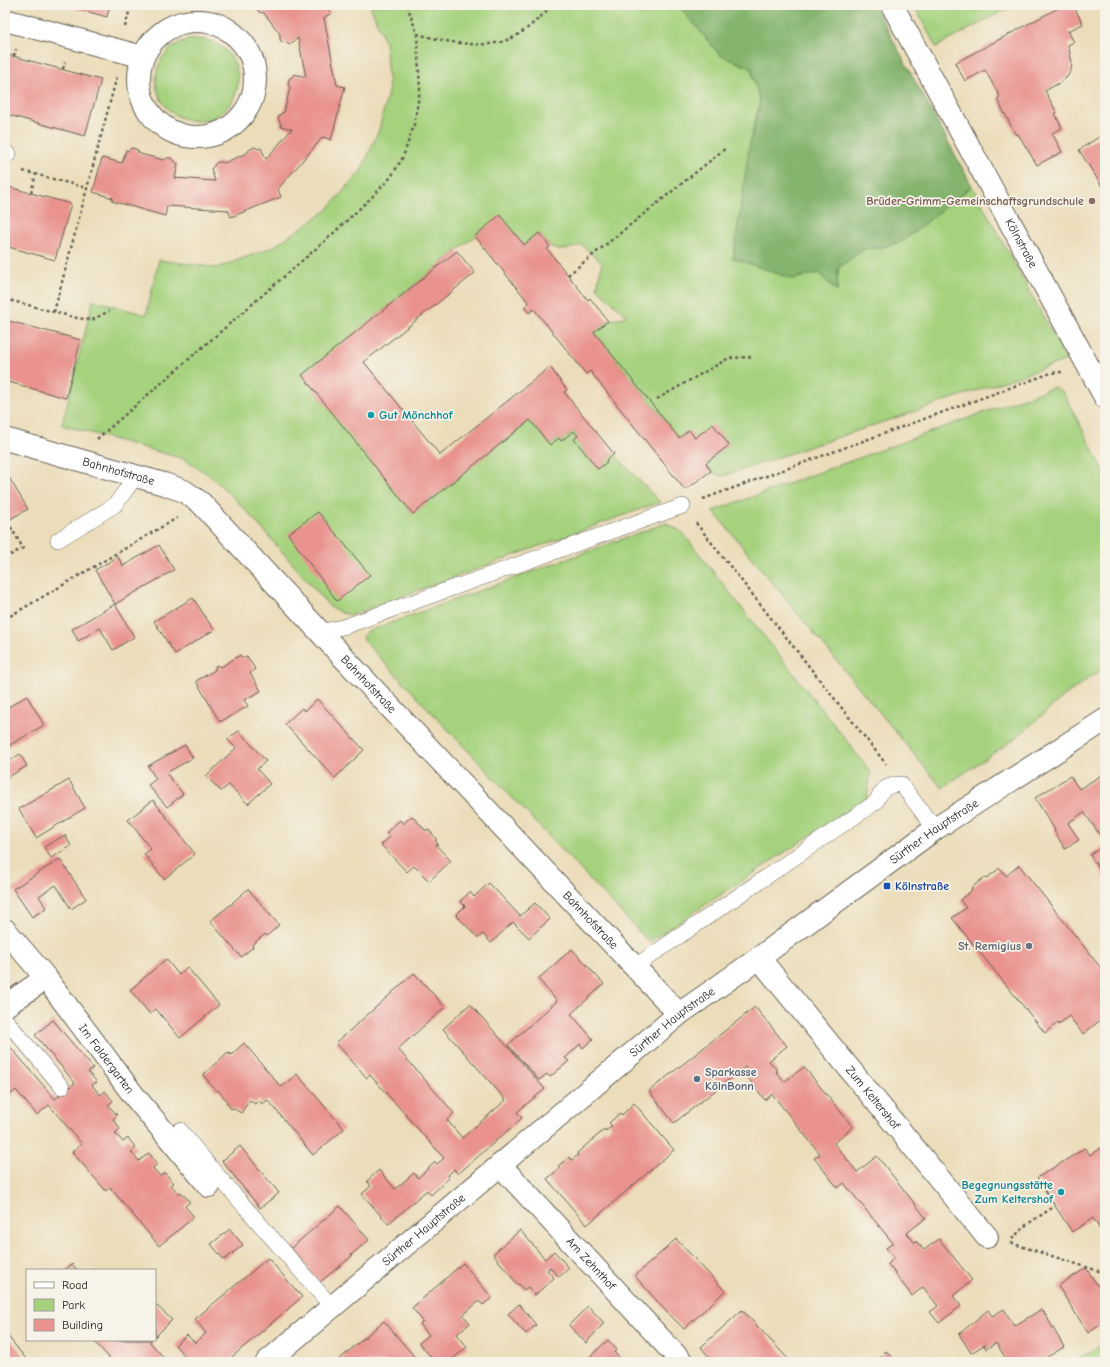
<svg xmlns="http://www.w3.org/2000/svg" width="1110" height="1367" font-family="'Comic Neue',sans-serif">
<style>
.green{fill:#a6d27e;stroke:#61774d}
.forest{fill:#84b46d;stroke:#506844}
.building{fill:#e9928e}
.lines{fill:none;stroke-linecap:round;stroke-linejoin:round}
.service-casing{stroke:#646053;stroke-width:16}
.minor-casing{stroke:#646053;stroke-width:24}
.tertiary-casing{stroke:#646053;stroke-width:24}
.path{stroke:#646053;stroke-width:2.5;stroke-dasharray:3 3;stroke-linecap:butt}
.service{stroke:#fff;stroke-width:15}
.minor{stroke:#fff;stroke-width:22}
.tertiary{stroke:#fff;stroke-width:22}
.education-dot{fill:#8d6e63;stroke:#f7f3e8;stroke-width:1.5}
.culture-dot{fill:#0f9aa8;stroke:#f7f3e8;stroke-width:1.5}
.transit-dot{fill:#1a4fb4;stroke:#f7f3e8;stroke-width:1.5}
.worship-dot{fill:#6b7280;stroke:#f7f3e8;stroke-width:1.5}
.service-dot{fill:#5c6f8a;stroke:#f7f3e8;stroke-width:1.5}
.labels{text-anchor:middle;dominant-baseline:central;stroke-width:3.5;stroke-linejoin:round;paint-order:stroke}
.education-label{font-size:12px;font-weight:bold;fill:#785e54;stroke:#f7f3e8;text-anchor:end}
.street-label{font-size:12px;fill:#1c1c1c;stroke:#f7f3e8}
.culture-label{font-size:12px;font-weight:bold;fill:#0d838f;stroke:#f7f3e8;text-anchor:start}
.transit-label{font-size:12px;font-weight:bold;fill:#164399;stroke:#f7f3e8;text-anchor:start}
.worship-label{font-size:12px;font-weight:bold;fill:#5b616d;stroke:#f7f3e8;text-anchor:end}
.service-label{font-size:12px;font-weight:bold;fill:#4e5e75;stroke:#f7f3e8;text-anchor:start}
</style>
<rect width="100%" height="100%" fill="#f7f3e8"/>
<filter id="ink" filterUnits="userSpaceOnUse"><feTurbulence type="fractalNoise" baseFrequency=".025" numOctaves="2"/><feDisplacementMap in="SourceGraphic" scale="8" xChannelSelector="R" yChannelSelector="G"/><feConvolveMatrix kernelMatrix="1 2 1 2 8 2 1 2 1" color-interpolation-filters="sRGB"/></filter>
<filter id="wash" filterUnits="userSpaceOnUse"><feTurbulence type="fractalNoise" baseFrequency=".012" numOctaves="4" result="noise"/><feDisplacementMap in="SourceGraphic" scale="16" xChannelSelector="R" yChannelSelector="G"/><feGaussianBlur stdDeviation="0.9" result="paint"/><feColorMatrix in="noise" values="0 0 0 0 0 0 0 0 0 0 0 0 0 0 0 0 0 1.4 0 .05"/><feComposite in="paint" operator="in"/></filter>
<g filter="url(#wash)">
<rect width="100%" height="100%" fill="#ebddba"/>
<!-- green -->
<g class="green">
<path d="M370,5H678L720,55L751,68L760,102L750,143L793,279L819,273L837,291L838,268L864,249L883,247L903,241L972,186L1067,360L723,476C714,475 711,470 706,463L729,445L713,425L695,438H679L594,332L608,321L627,316L597,288L602,263L582,245C556,252 556,255 539,233L524,245L500,216L303,375L413,514L530,420L550,445L559,438L562,441L574,431L578,436L574,439L598,469L614,454L660,502L351,615L342,613L330,607L252,517L232,496L208,474L184,459L62,425L93,300L146,315L159,260L217,268L273,247L326,211L361,171L379,130L389,88L385,42Z"/>
<path d="M914,5H1014L936,47Z"/>
<circle cx="197" cy="80" r="41"/>
<path d="M1054,387L1063,392L1105,473V667L1065,695L1016,738L942,788L713,511Z"/>
<path d="M666,523L682,532L871,772L867,798L649,942L365,642L363,637L366,632Z"/>
<path d="M1105,1342V1362H1073L1076,1361Z"/>
</g>
<!-- forest -->
<path class="forest" d="M678,5H874L972,186L903,241L883,247L864,249L838,268L837,292L819,273L793,279L733,258L750,143L760,102L751,68L720,55Z"/>
<g id="blocks">
<!-- building -->
<g class="building">
<path d="M64,5H110L107,17Z"/>
<path d="M257,5H325L331,13L324,18L337,85L345,87L331,140L323,137L309,153L278,189L281,197L231,217L228,210L167,206L165,216L112,201L113,198L93,192L102,158L122,163L126,150L128,151L131,148L136,149L140,154L164,160L167,158H171L178,164L175,178L215,181L211,169L217,162H222L224,163L247,153L249,150L254,147L259,149L261,148L266,159L292,129L280,126L281,124L278,118L280,114L284,112L290,88L288,84L289,79L293,76L294,74L306,77L298,38L289,45L287,43L282,42L280,40V34L264,13L259,12L257,9Z"/>
<path d="M1064,5H1073L1083,24L1068,31L1074,42L1068,45L1072,62L1071,71L1066,78L1059,83L1045,91L1057,113L1055,114L1062,128L1052,133L1062,152L1037,165L1018,134L1016,135L997,99L1000,97L985,70L965,81L955,63Z"/>
<path d="M5,54L101,80L85,136L5,114Z"/>
<path d="M1105,133V191L1079,150Z"/>
<path d="M5,186L71,204L55,260L5,246Z"/>
<path d="M500,215L524,245L539,233L550,247L547,249L588,300L590,298L608,321L594,332L679,438L689,430L695,438L713,424L729,445L706,463L711,471L685,490L590,371L586,374L534,309L529,313L524,307L529,303L475,236Z"/>
<path d="M457,251L475,273L364,362L440,455L550,367L567,390L564,392L614,454L606,460L607,462L598,469L574,439L578,436L574,431L561,441L559,438L550,445L530,420L413,514L302,375Z"/>
<path d="M5,320L81,340L66,398L5,381Z"/>
<path d="M5,471L28,509L5,522Z"/>
<path d="M318,512L370,575L337,601L288,534Z"/>
<path d="M159,545L174,570L115,604L95,570L118,557L123,566Z"/>
<path d="M193,598L214,630L175,654L154,621Z"/>
<path d="M115,604L134,637L113,650L100,628L78,641L72,629Z"/>
<path d="M240,655L242,658L247,656L255,669L250,673L261,691L244,700L248,706L220,722L196,681L215,670L216,665L221,667Z"/>
<path d="M27,696L44,725L5,748V709Z"/>
<path d="M317,699L364,750L335,778L285,724L302,708L305,711Z"/>
<path d="M239,731L266,761L257,769L270,784L248,804L229,785L221,791L206,776L236,748L227,739Z"/>
<path d="M185,745L193,758L166,773L183,794L167,807L148,785L156,779L148,766Z"/>
<path d="M20,754L27,766L5,779V764Z"/>
<path d="M1105,773V836L1102,838L1084,812L1068,823L1079,840L1065,849L1054,831L1055,830L1035,798L1070,776L1079,789Z"/>
<path d="M69,780L85,808L36,838L19,809Z"/>
<path d="M153,800L195,854L164,879L144,854L151,849L128,820Z"/>
<path d="M412,816L425,830H429L436,838V842L438,844L436,845L451,861L429,881L414,866L407,872L381,845L390,837L386,833L400,820L403,824Z"/>
<path d="M65,835L71,846L51,858L44,847Z"/>
<path d="M1105,845V878L1090,855Z"/>
<path d="M5,859L10,867L5,870Z"/>
<path d="M60,859L86,899L71,909L56,885L39,896L46,908L32,917L13,889Z"/>
<path d="M1019,865L1105,973V1015L1103,1018L1083,1034L1069,1016L1059,1024L1058,1022L1045,1033L952,918L966,908L960,900L972,890L971,888L985,877L987,878L1000,868L1006,876Z"/>
<path d="M489,883L520,916L535,903L550,919L529,938L513,922L491,943L483,934L478,938L456,915L465,906L460,901L470,892L474,897Z"/>
<path d="M248,889L279,925L267,936L265,934L252,945L253,947L241,957L210,921L233,903V902Z"/>
<path d="M572,949L604,984L571,1014L593,1039L583,1048L580,1044L573,1051L565,1058L569,1061L550,1077L547,1074L539,1080L508,1045L557,1001L538,979Z"/>
<path d="M166,959L179,975L187,967L219,1005L180,1038L156,1009L150,1014L130,990Z"/>
<path d="M414,973L445,1007L398,1049L454,1113L447,1120L462,1138L506,1100L443,1029L470,1004L545,1089L517,1112L522,1118L458,1174L454,1169L447,1176L449,1178L431,1195L427,1190L388,1224L362,1194L371,1186L367,1181L379,1170L395,1189L414,1173L418,1178L435,1162L437,1164L444,1158L370,1075L367,1078L336,1043Z"/>
<path d="M755,1007L787,1046L769,1061L778,1071L776,1072L784,1082L804,1067L853,1127L834,1143L857,1172L877,1156L926,1218L907,1233L915,1243L916,1241L924,1250L939,1239L972,1280L953,1296L961,1306L939,1323L930,1312L938,1306L923,1287L912,1296L888,1264L894,1258L886,1248L893,1243L844,1183L838,1188L814,1158L820,1154L772,1094L765,1100L748,1078L751,1075L745,1067L674,1123L649,1091Z"/>
<path d="M53,1020L93,1068L88,1072L97,1082L92,1085L100,1095L105,1091L113,1101L108,1105L117,1115L113,1119L120,1129L115,1133L123,1142L128,1138L136,1148L131,1152L139,1161L149,1153L157,1164L153,1168L160,1176L165,1173L174,1183L171,1185L179,1194L181,1192L190,1202L185,1206L194,1217L159,1246L110,1187L106,1191L72,1152L82,1144L49,1105L37,1115L16,1090L5,1099V1045L7,1043L55,1099L75,1083L35,1035Z"/>
<path d="M244,1043L281,1087L297,1074L344,1129L313,1155L268,1100L262,1104L259,1100L255,1104L250,1100L241,1113L233,1108L231,1109L226,1102L227,1101L218,1090L216,1091L203,1075L228,1052L231,1055Z"/>
<path d="M634,1103L674,1150L587,1225L547,1179L560,1168L558,1166L569,1157L572,1160L578,1155L577,1153L605,1129L606,1131L612,1126L609,1123L620,1113L622,1115Z"/>
<path d="M1105,1145V1237L1093,1218L1072,1232L1037,1178L1085,1148L1090,1155Z"/>
<path d="M240,1146L279,1193L260,1208L222,1161Z"/>
<path d="M340,1206L369,1240L351,1255L352,1256L320,1282L291,1248Z"/>
<path d="M230,1229L243,1245L224,1260L211,1244Z"/>
<path d="M520,1230L545,1259L554,1251L569,1268L559,1277L550,1267L547,1270L554,1278L535,1295L528,1287L524,1290L519,1284L518,1285L493,1254Z"/>
<path d="M676,1239L725,1291L684,1329L672,1317V1318L635,1276Z"/>
<path d="M268,1258L302,1297L226,1362H190L175,1345L187,1335L195,1343L205,1334L206,1333L195,1319Z"/>
<path d="M463,1263L492,1298L483,1305L479,1301L463,1315L470,1323L457,1334L467,1347L449,1362H435L419,1343L429,1335L420,1324L423,1321L412,1308Z"/>
<path d="M72,1264L77,1270H65Z"/>
<path d="M1086,1268L1100,1289L1105,1286V1322L1088,1333L1058,1286Z"/>
<path d="M155,1304L172,1320L155,1337Z"/>
<path d="M519,1304L536,1325L526,1334L508,1314Z"/>
<path d="M588,1306L604,1323L586,1343L569,1325Z"/>
<path d="M1004,1309L1014,1326L1042,1309L1064,1347L1039,1362H1008L996,1343L986,1349L984,1345L971,1353L959,1334L988,1310L992,1316Z"/>
<path d="M742,1310L791,1362H713L701,1347Z"/>
<path d="M384,1321L418,1361L417,1362H336Z"/>
<path d="M7,1335L26,1359L29,1362H5V1337Z"/>
<path d="M93,1340H152L150,1342L164,1358L159,1362H113Z"/>
<path d="M608,1340L617,1350L614,1352L623,1362H584Z"/>
<path d="M886,1351L896,1362H881L878,1359Z"/>
</g>
</g>
</g>
<g filter="url(#ink)">
<use href="#blocks" fill-opacity="0" stroke="#646053" stroke-width="1"/>
<g class="lines">
<!-- service casing -->
<g class="service-casing">
<g id="service">
<path d="M5,153L9,154"/>
<path d="M58,540L115,505L136,476"/>
<path d="M319,632L343,627L683,506"/>
<path d="M634,967L876,802C882,789 886,785 901,784L935,829"/>
<path d="M5,1019L62,1087"/>
<path d="M180,1130L219,1177L332,1307"/>
</g>
</g>
<!-- minor casing -->
<g class="minor-casing">
<g id="minor">
<path d="M5,20L143,57"/>
<circle cx="197" cy="79" r="58"/>
<path id="s1" d="M5,439L164,484L184,491L201,503L343,657L679,1014"/>
<path id="s2" d="M5,930L46,978L135,1097L209,1186"/>
<path id="s3" d="M759,958L987,1237"/>
<path d="M5,1006L46,978"/>
<path id="s4" d="M500,1165L682,1362"/>
</g>
</g>
<!-- tertiary casing -->
<g class="tertiary-casing">
<g id="tertiary">
<path id="s5" d="M892,5L1105,397"/>
<path id="s6" d="M267,1362L679,1014L759,958L935,829L1105,720"/>
</g>
</g>
<!-- path -->
<g class="path">
<path d="M125,27L131,5"/>
<path d="M417,34C442,41 479,49 504,41C522,36 540,17 553,5"/>
<path d="M14,56L16,49"/>
<path d="M63,69L65,62"/>
<path d="M23,171L87,188"/>
<path d="M31,193L36,174"/>
<path d="M568,275L726,148"/>
<path d="M5,299L77,318L92,320L109,311"/>
<path d="M54,312L117,76"/>
<path d="M657,399L729,358L751,357"/>
<path d="M97,439L326,240L372,197L391,177L403,157L414,125L420,90L417,34L407,5"/>
<path d="M703,499L1051,373L1062,372"/>
<path d="M696,523L886,764"/>
<path d="M5,558L23,548L7,521"/>
<path d="M5,619L177,518"/>
<path d="M1012,1239L1026,1225L1055,1206"/>
<path d="M1011,1243L1105,1273"/>
</g>
<!-- service -->
<use href="#service" class="service"/>
<!-- minor -->
<use href="#minor" class="minor"/>
<!-- tertiary -->
<use href="#tertiary" class="tertiary"/>
</g>
</g>
<!-- markers -->
<circle class="education-dot" cx="1092" cy="201" r="4"/>
<g class="culture-dot">
<circle cx="371" cy="415" r="4"/>
<circle cx="1061" cy="1192" r="4"/>
</g>
<rect class="transit-dot" x="883" y="882" width="8" height="8" rx="2"/>
<circle class="worship-dot" cx="1029" cy="946" r="4"/>
<circle class="service-dot" cx="697" cy="1079" r="4"/>
<g class="labels">
<!-- education labels -->
<g class="education-label">
<text x="1084" y="201">Brüder-Grimm-Gemeinschaftsgrundschule</text>
</g>
<!-- street labels -->
<g class="street-label">
<text stroke="none"><textPath href="#s5" startOffset="271">Kölnstraße</textPath></text>
<text stroke="none"><textPath href="#s1" startOffset="118">Bahnhofstraße</textPath></text>
<text stroke="none"><textPath href="#s1" startOffset="454">Bahnhofstraße</textPath></text>
<text stroke="none"><textPath href="#s6" startOffset="853">Sürther Hauptstraße</textPath></text>
<text stroke="none"><textPath href="#s1" startOffset="778">Bahnhofstraße</textPath></text>
<text stroke="none"><textPath href="#s6" startOffset="529">Sürther Hauptstraße</textPath></text>
<text stroke="none"><textPath href="#s2" startOffset="164">Im Faldergarten</textPath></text>
<text stroke="none"><textPath href="#s3" startOffset="180">Zum Keltershof</textPath></text>
<text stroke="none"><textPath href="#s6" startOffset="205">Sürther Hauptstraße</textPath></text>
<text stroke="none"><textPath href="#s4" startOffset="134">Am Zehnthof</textPath></text>
</g>
<!-- culture labels -->
<g class="culture-label">
<text x="379" y="415">Gut Mönchhof</text>
<text x="1053" y="1185" text-anchor="end">Begegnungsstätte<tspan x="1053" dy="14">Zum Keltershof</tspan></text>
</g>
<!-- transit labels -->
<g class="transit-label">
<text x="895" y="886">Kölnstraße</text>
</g>
<!-- worship labels -->
<g class="worship-label">
<text x="1021" y="946">St. Remigius</text>
</g>
<!-- service labels -->
<g class="service-label">
<text x="705" y="1072">Sparkasse<tspan x="705" dy="14">KölnBonn</tspan></text>
</g>
</g>
<!-- margin -->
<rect width="1110" height="1367" fill="none" stroke="#f7f3e8" stroke-width="20"/>
<!-- legend -->
<rect x="26" y="1269" width="130" height="72" fill="#f7f3e8" stroke="#9f9d96"/>
<rect x="34" y="1282" width="20" height="6" fill="#ffffff" stroke="#9f9d96"/>
<text x="62" y="1289" font-size="12" fill="#1c1c1c">Road</text>
<rect x="34" y="1299" width="20" height="12" fill="#a6d27e" stroke="#9f9d96"/>
<text x="62" y="1309" font-size="12" fill="#1c1c1c">Park</text>
<rect x="34" y="1319" width="20" height="12" fill="#e9928e" stroke="#9f9d96"/>
<text x="62" y="1329" font-size="12" fill="#1c1c1c">Building</text>
</svg>
